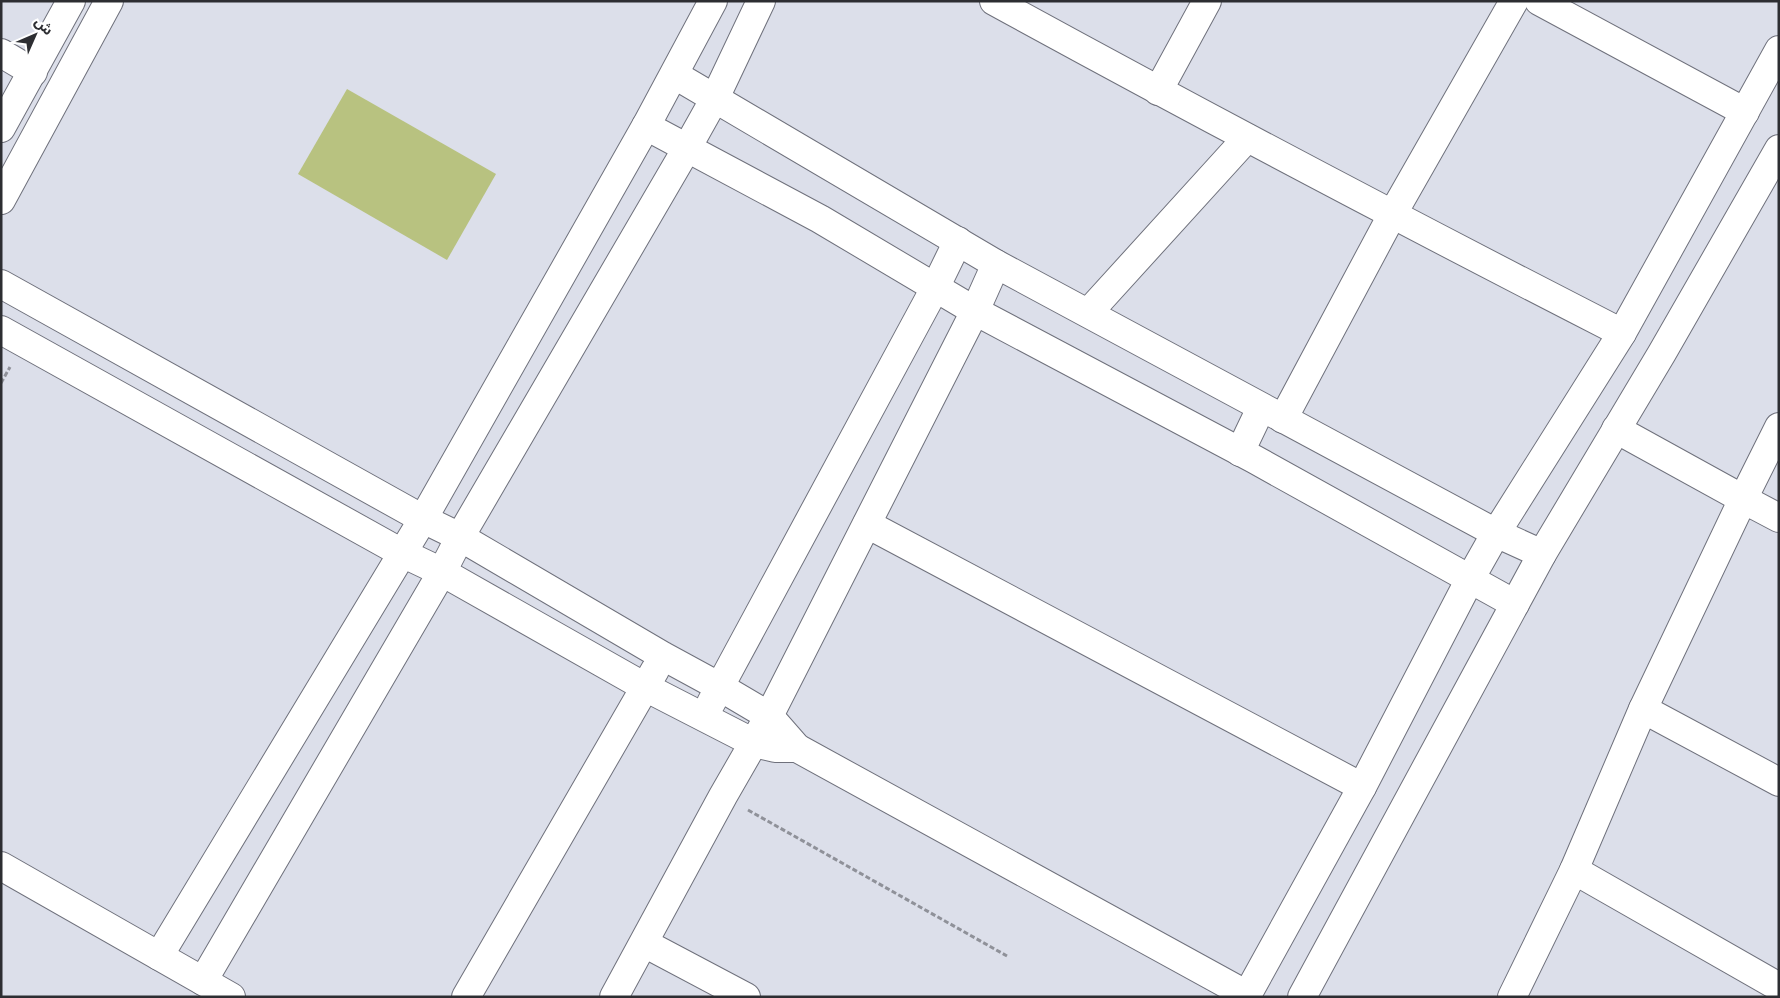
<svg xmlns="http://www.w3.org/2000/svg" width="1780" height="998" font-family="Barlow,'Noto Sans Arabic',sans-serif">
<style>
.green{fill:#b8c280}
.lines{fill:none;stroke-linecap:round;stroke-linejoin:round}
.minor-casing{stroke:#6f717c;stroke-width:30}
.major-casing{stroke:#6f717c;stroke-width:30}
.path{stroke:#8f9199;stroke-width:3;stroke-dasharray:5 2.5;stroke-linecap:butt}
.minor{stroke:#fff;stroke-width:28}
.major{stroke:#fff;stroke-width:28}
</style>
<rect width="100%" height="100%" fill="#dcdfea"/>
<!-- green -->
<path class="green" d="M347,89L496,174L447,260L298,174Z"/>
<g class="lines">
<!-- minor casing -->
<g class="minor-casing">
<g id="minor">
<path d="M994,1C1202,115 1411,225 1622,333"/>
<path d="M1539,1L1745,112"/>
<path d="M1,53L33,72"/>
<path d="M675,75L996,264L1496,533L1542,554"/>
<path d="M1158,91L1207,1"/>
<path d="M646,126L820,219L975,311L1254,459L1515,604"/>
<path d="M1,284L423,519L460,537L663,656L720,687L769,716L797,748L1247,995"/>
<path d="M1088,313L1247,138"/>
<path d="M1,330L402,553L442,572L645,687L754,743L775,748H797"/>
<path d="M1283,419L1392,215L1514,1"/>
<path d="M1616,429L1743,499L1779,427"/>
<path d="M1240,452L1261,408"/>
<path d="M867,524L1362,787"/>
<path d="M711,703L935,288L958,241"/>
<path d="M1643,709L1779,782"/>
<path d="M1,866L231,997"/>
<path d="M1574,870L1779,987"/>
<path d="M644,943L746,997"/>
<path d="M159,956L423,519L646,126L713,1"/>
<path d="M203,981L442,572L460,537L687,148L715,98L761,1"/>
<path d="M466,997L655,670"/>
<path d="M614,997L723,796L769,716L975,311L996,264"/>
<path d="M1512,997L1574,870L1643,709L1743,499L1779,518"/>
</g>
</g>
<!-- major casing -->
<g class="major-casing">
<g id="major">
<path d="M1,128L71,1"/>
<path d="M1,200L109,1"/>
<path d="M1246,997L1362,787L1470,579L1496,533L1622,333L1779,50"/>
<path d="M1302,997L1542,554L1662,353L1779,149"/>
</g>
</g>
<!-- path -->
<g class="path">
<path d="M1,383L10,367"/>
<path d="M748,810L1007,956"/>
</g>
<!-- minor -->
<use href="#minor" class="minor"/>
<!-- major -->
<use href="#major" class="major"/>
</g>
<!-- border -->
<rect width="1780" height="998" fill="none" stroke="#2d2e32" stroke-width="5"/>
<!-- north arrow -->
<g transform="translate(35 35) rotate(45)" stroke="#ffffff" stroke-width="4" paint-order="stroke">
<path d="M0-4L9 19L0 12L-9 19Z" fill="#2d2e32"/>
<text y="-8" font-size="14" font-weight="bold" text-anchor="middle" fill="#2d2e32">ش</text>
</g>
</svg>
